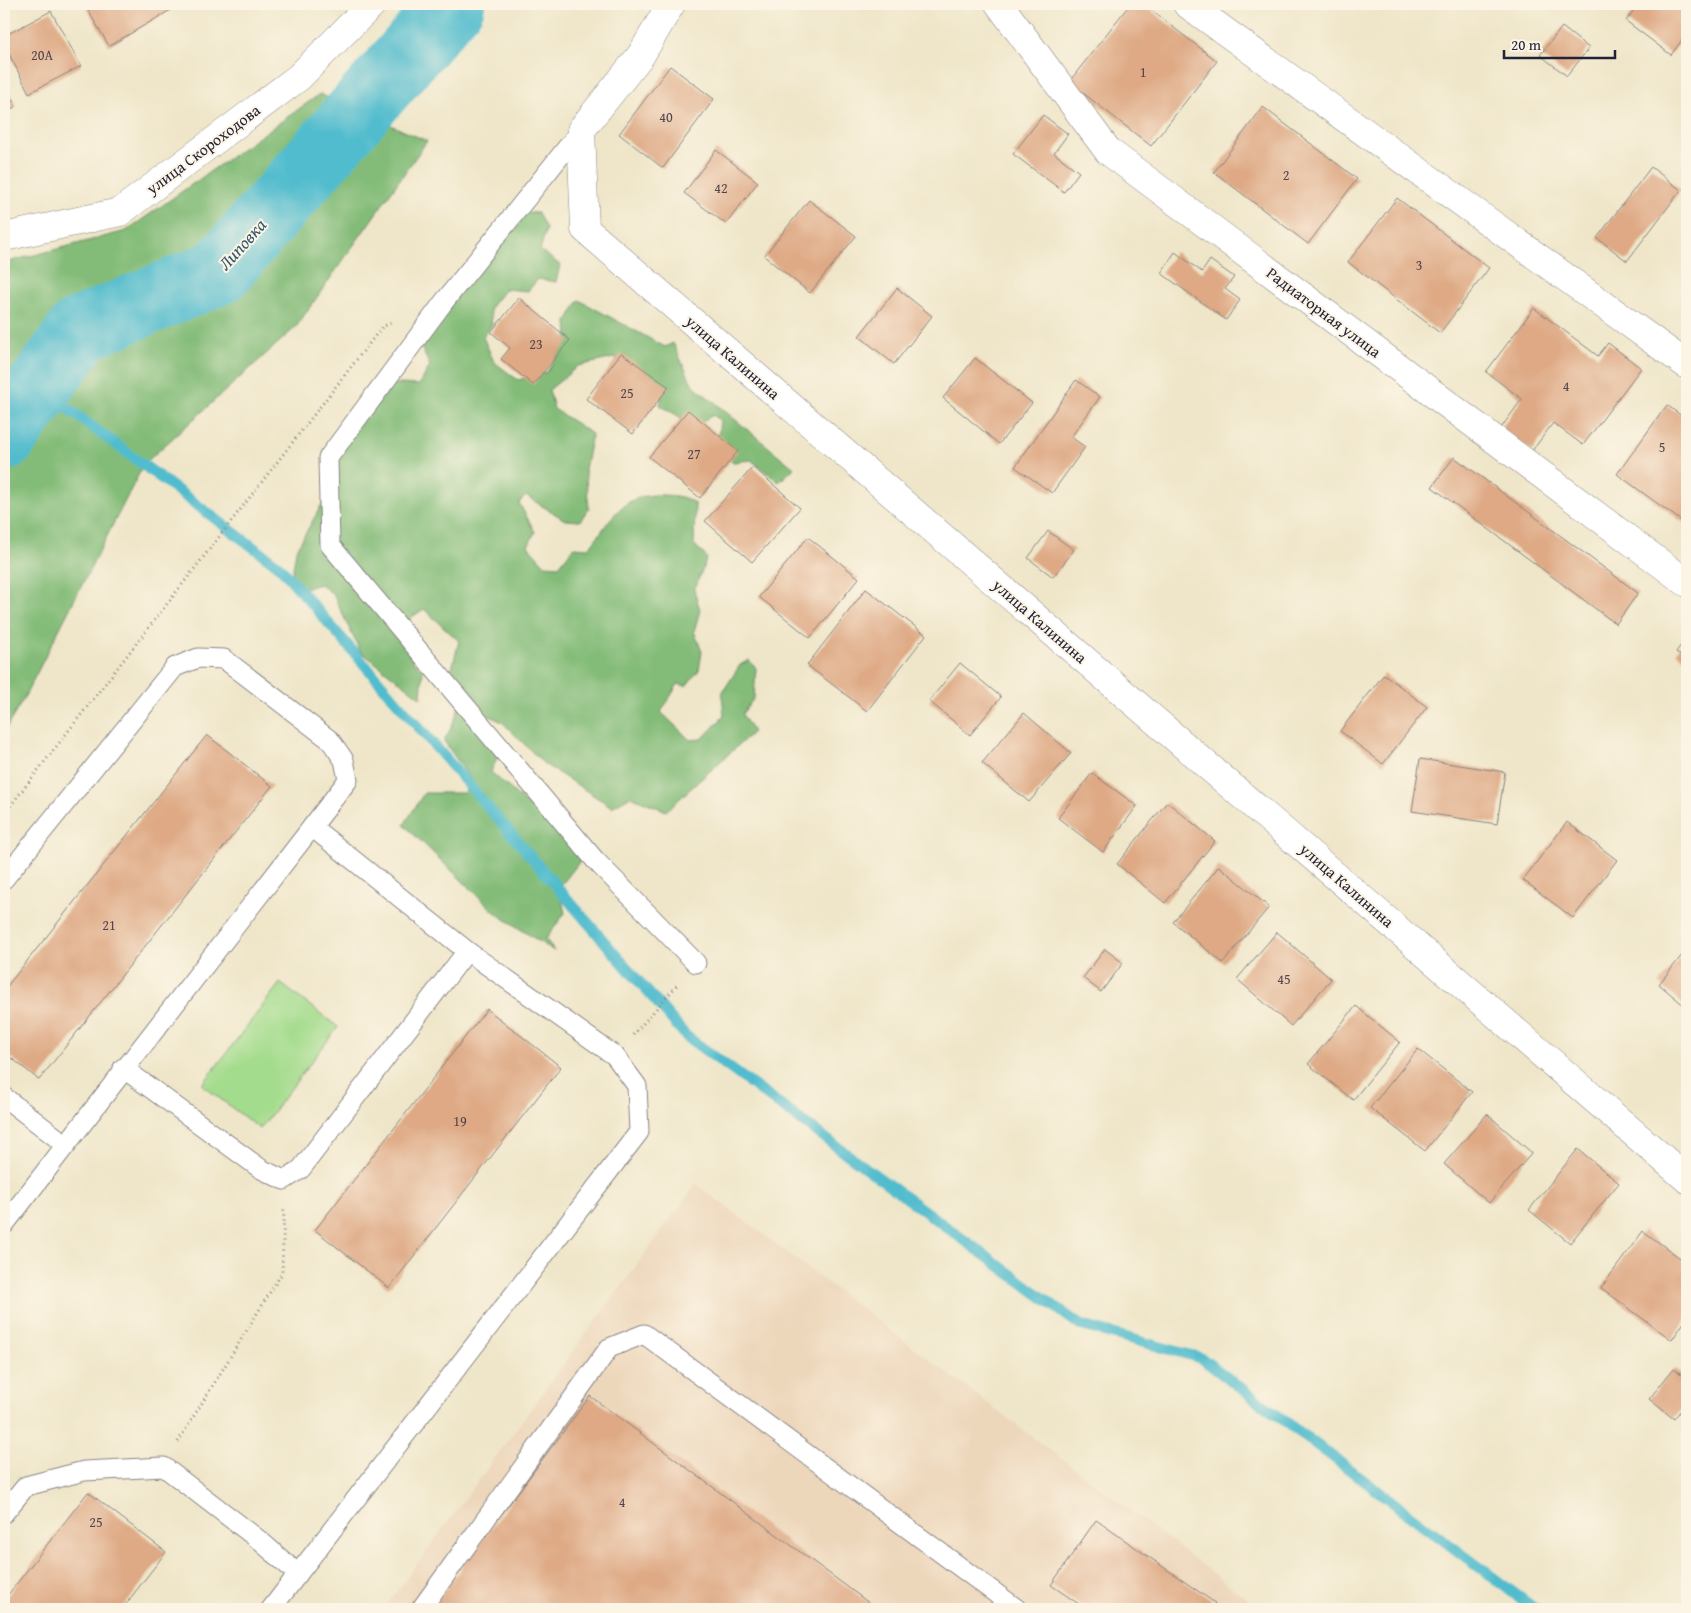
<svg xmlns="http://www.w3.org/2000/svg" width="1691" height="1613" font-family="'Gentium Book Plus',serif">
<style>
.built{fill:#edd7bb}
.green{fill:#a4dc8d;stroke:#637f64}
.forest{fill:#83bc78;stroke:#526f5a}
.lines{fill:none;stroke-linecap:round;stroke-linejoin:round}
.stream{stroke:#51bccd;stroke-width:11}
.river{stroke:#51bccd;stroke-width:66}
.building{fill:#dea984}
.service-casing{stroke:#888482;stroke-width:21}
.minor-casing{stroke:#888482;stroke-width:29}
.path{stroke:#888482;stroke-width:3;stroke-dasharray:1 4;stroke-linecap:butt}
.service{stroke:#fff;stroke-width:19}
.minor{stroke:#fff;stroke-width:28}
.labels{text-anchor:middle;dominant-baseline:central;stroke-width:4;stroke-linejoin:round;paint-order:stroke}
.number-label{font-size:14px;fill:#51444d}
.street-label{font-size:16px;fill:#22223b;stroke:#fcf5e5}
.water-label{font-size:18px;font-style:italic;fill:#32586e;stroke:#fcf5e5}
</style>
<rect width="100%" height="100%" fill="#fcf5e5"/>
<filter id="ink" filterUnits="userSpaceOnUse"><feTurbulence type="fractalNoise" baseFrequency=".02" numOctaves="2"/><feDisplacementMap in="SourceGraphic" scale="10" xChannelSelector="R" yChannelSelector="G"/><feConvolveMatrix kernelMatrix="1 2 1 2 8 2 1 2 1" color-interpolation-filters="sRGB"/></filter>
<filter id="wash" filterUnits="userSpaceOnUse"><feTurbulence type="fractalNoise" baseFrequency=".0096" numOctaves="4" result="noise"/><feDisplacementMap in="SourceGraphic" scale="20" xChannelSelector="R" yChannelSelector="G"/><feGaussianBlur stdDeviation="1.12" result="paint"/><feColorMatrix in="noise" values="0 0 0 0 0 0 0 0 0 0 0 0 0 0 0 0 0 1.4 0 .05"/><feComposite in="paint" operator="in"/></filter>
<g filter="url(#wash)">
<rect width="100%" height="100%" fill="#efe6c9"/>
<!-- built -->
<path class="built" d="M696,1184L1261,1609H384Z"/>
<!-- green -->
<path class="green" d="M280,983L338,1027L260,1129L202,1085Z"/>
<!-- forest -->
<g class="forest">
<path d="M320,94L427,141L296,327L144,464L24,698L4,732V263L126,231Z"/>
<path d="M518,212L538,213L546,229L540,250L560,265L556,282L538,279L528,291L505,289L490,308L492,325L483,337L494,362L518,380L547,372L568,338L567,321L579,300L665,347L673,343L692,384L794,468L779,482L751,460L733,462L717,450L720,420L713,415L695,426L660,405L664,387L635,364L614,358L578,366L549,390L554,409L592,434L585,469L589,508L580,521L565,520L526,496L519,503L535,532L528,546L545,565L559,566L574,547L589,548C612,519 621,493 663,495C677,496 685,496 695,504L694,544L707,558L694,590L700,610L694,631L702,652L699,670L686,686L678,684L661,712L690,740L702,739L724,716L722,693L740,665L749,660L756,668L754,698L742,714L753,732L666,811L631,796L612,807L544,764L502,722L484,713L477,720L497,758L491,772L567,839L591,847L559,888L565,913L546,939L554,951L497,914L404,825L424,793H464L471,780L444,741C456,719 469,694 451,672L459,641L424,609L403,623L413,662L423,669L421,698L360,651L333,594L320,584L301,589L291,582L296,550L338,476L331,459L379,383L419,385L430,366L421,347Z"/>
</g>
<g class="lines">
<!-- stream -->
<path class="stream" d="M39,387L280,567L686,1036L1080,1325L1201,1358L1535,1609"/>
<!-- river -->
<path class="river" d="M4,438L80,330L219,272L452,4"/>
</g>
<g id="blocks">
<!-- building -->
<g class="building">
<path d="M91,4H181L109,46L86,7Z"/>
<path d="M1130,4H1143L1217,61L1151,146L1069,82Z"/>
<path d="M1638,4H1687V33L1671,55L1626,21Z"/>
<path d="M51,11L81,66L29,93L4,44V36Z"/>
<path d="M1562,27L1589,48L1567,76L1540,55Z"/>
<path d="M670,66L714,99L663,168L619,134Z"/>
<path d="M4,85L16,106L4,114Z"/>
<path d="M1263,107L1357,179L1308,244L1214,172Z"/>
<path d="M1043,115L1068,134L1054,153L1079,172L1064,192L1013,154Z"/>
<path d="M716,150L758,182L726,224L684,193Z"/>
<path d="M1651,167L1681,190L1627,261L1597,238Z"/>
<path d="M1397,198L1489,268L1440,333L1348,262Z"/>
<path d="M809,200L856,236L810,293L764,256Z"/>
<path d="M1175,252L1202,272L1210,260L1234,277L1225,289L1240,300L1226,320L1161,273Z"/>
<path d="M897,288L932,316L894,364L859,336Z"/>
<path d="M519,298L570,340L533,385L501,359L510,348L491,332Z"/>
<path d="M1534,308L1598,356L1608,343L1641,368L1583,445L1553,423L1532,451L1501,428L1522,399L1486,372Z"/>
<path d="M621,353L669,387L633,434L586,399Z"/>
<path d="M975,358L1032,403L999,444L943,398Z"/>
<path d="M1076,380L1100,397L1071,437L1085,447L1052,493L1015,467Z"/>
<path d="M1667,405L1687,420V525L1617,474Z"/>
<path d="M688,410L738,451L700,498L649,457Z"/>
<path d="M1454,457L1638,593L1616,624L1432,487Z"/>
<path d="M753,467L800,508L752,562L705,521Z"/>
<path d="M1048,531L1074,550L1053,577L1028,558Z"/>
<path d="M808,537L859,578L810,638L759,597Z"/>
<path d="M866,589L926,635L867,711L807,665Z"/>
<path d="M1687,637V661L1676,652Z"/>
<path d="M960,663L1001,697L970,735L929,701Z"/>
<path d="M1384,674L1427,707L1383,764L1340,731Z"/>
<path d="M1024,713L1071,753L1029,802L982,763Z"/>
<path d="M207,735L272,786L39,1080L4,1052V990Z"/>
<path d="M1420,759L1505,772L1497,824L1412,811Z"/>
<path d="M1092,773L1137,806L1103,852L1058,818Z"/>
<path d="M1167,802L1215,841L1165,903L1117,864Z"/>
<path d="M1567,822L1617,860L1573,918L1523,880Z"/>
<path d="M1219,866L1269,907L1223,963L1173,922Z"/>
<path d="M1277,932L1331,979L1291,1026L1237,979Z"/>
<path d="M1105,949L1123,963L1101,992L1083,978Z"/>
<path d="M1687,949V1008L1659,984Z"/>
<path d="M1356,1006L1400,1042L1353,1100L1308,1064Z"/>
<path d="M487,1009L561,1067L389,1288L315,1230Z"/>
<path d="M1418,1049L1472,1092L1425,1151L1370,1108Z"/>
<path d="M1487,1114L1532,1153L1489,1203L1444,1164Z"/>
<path d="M1578,1149L1619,1183L1570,1243L1529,1210Z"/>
<path d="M1643,1231L1687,1263V1318L1672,1340L1601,1288Z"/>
<path d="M1674,1368L1687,1379V1402L1674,1419L1649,1399Z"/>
<path d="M590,1396L877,1609H431Z"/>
<path d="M88,1492L166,1552L122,1609H4V1600Z"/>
<path d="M1096,1520L1215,1603L1211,1609H1086L1051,1585Z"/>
</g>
</g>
</g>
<g filter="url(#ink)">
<use href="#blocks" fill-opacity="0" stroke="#888482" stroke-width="1"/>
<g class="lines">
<!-- service casing -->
<g class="service-casing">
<g id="service">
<path d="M581,130L443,303L328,458L330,545L595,860L696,963"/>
<path d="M4,879L175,667L198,658L224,659L330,740L344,760L348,780L312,827"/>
<path d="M123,1068L261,1169L284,1180L301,1169L467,951"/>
<path d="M4,1097L66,1145"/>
<path d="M4,1225L312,827L467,951L615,1056L637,1086L639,1132L271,1609"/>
<path d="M4,1513L26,1486L84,1471L164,1467L259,1540L298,1574"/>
<path d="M421,1609L609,1348L644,1334L1017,1609"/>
</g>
</g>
<!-- minor casing -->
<g class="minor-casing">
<g id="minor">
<path d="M671,4L641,55L581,130L585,229L1687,1179"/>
<path d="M999,4L1108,151L1687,583"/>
<path d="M1187,4L1687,365"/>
<path d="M4,237L120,212L299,77L372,4"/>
</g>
</g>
<!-- path -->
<g class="path">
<path d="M4,814L382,327L391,323"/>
<path d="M633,1035L677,985"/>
<path d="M178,1442L282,1273L284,1208"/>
</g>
<!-- service -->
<use href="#service" class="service"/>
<!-- minor -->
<use href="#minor" class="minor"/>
</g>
</g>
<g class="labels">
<!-- number labels -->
<g class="number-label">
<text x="42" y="55">20А</text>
<text x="1143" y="72">1</text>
<text x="666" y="117">40</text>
<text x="1286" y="175">2</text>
<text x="721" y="188">42</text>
<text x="1419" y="265">3</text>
<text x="536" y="344">23</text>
<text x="1566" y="386">4</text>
<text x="627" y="393">25</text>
<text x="1662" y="447">5</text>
<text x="694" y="454">27</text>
<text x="109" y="925">21</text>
<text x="1284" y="979">45</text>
<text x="460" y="1121">19</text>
<text x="622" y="1502">4</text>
<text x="96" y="1522">25</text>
</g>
<!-- street labels -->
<g class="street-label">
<text transform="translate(203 149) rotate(-37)">улица Скороходова</text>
<text transform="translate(1324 312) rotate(37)">Радиаторная улица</text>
<text transform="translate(733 357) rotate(41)">улица Калинина</text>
<text transform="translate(1040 621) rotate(41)">улица Калинина</text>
<text transform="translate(1347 885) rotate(41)">улица Калинина</text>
</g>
<!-- water labels -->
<g class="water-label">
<text transform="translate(242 244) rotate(-48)">Липовка</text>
</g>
</g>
<!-- margin -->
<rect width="1691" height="1613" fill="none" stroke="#fcf5e5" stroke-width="20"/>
<!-- scale -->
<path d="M1504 50v8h111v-8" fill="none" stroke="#22223b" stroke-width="2.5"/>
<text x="1511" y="50" font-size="15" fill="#22223b" stroke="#fcf5e5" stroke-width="4" paint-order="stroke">20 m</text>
</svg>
